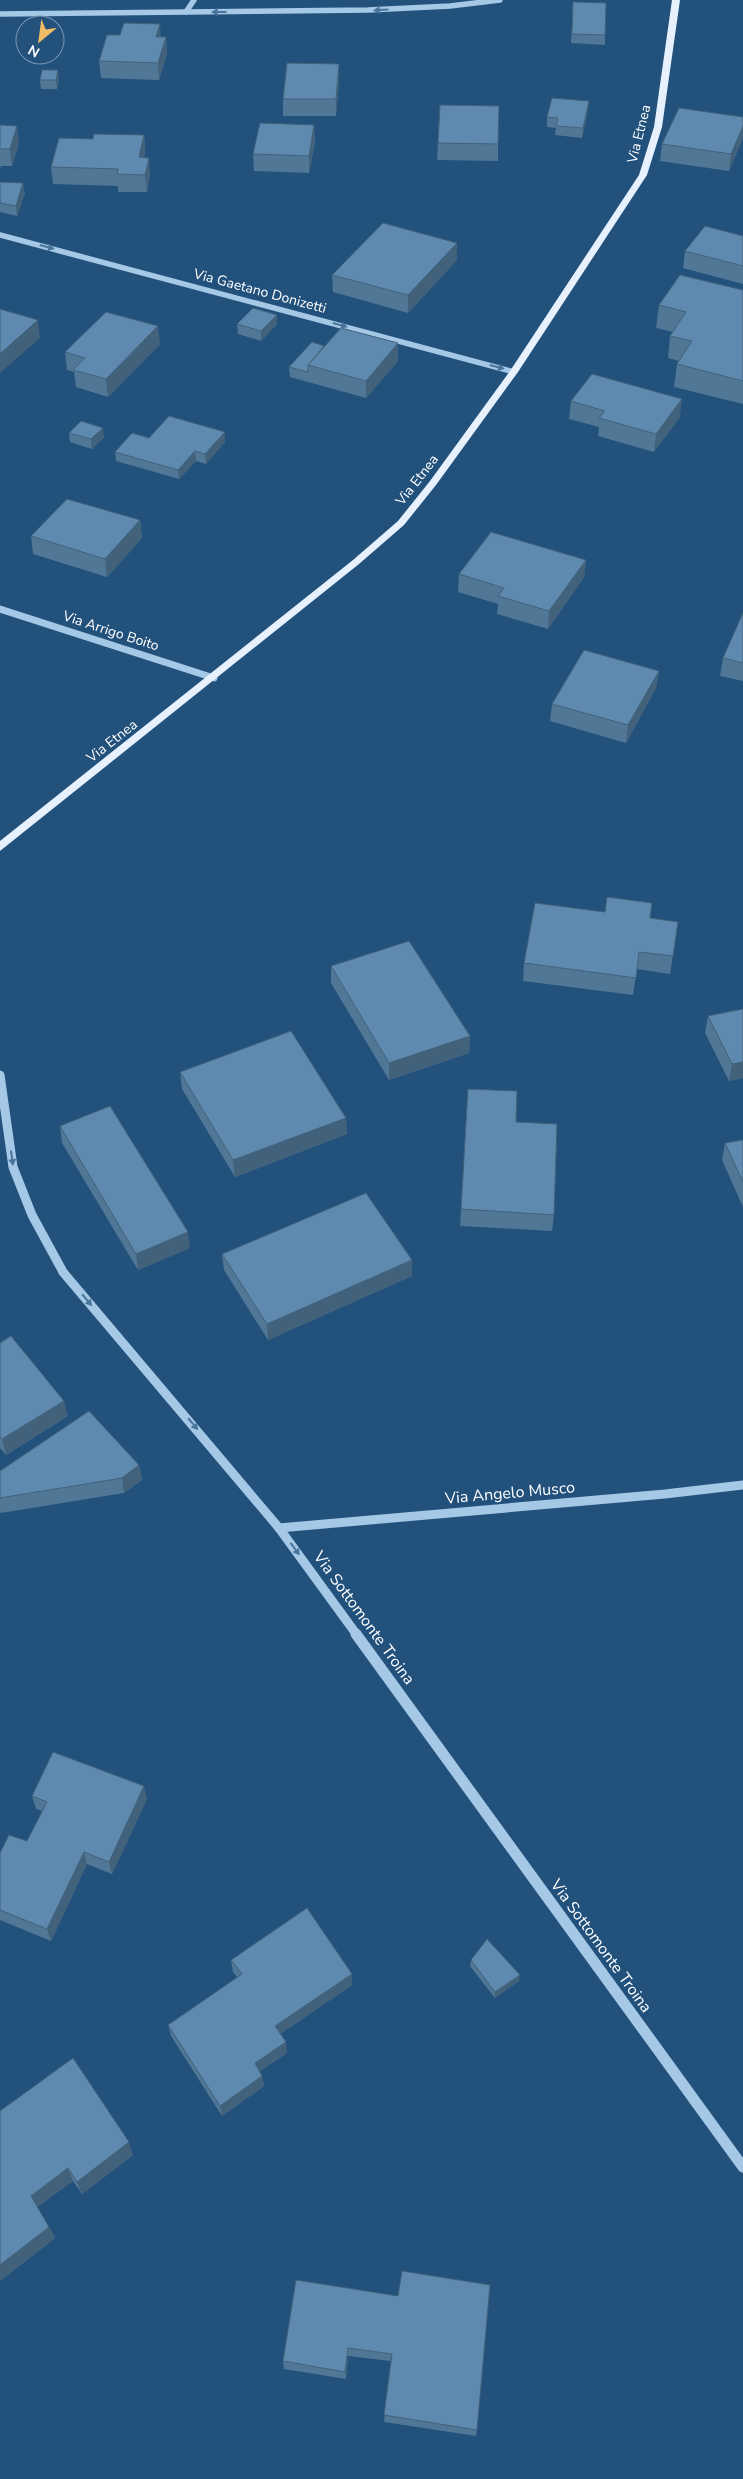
<svg xmlns="http://www.w3.org/2000/svg" width="743" height="2479" font-family="'Nunito Sans',sans-serif">
<style>
.lines{fill:none;stroke-linecap:round;stroke-linejoin:round}
.minor-far3{stroke:#a5c8e6;stroke-width:5.5}
.minor-far2{stroke:#a5c8e6;stroke-width:7}
.minor-far1{stroke:#a5c8e6;stroke-width:9}
.minor{stroke:#a5c8e6;stroke-width:11}
.major{fill:#e6f1fd;fill-rule:evenodd}
.wall{fill:#517796}
.shaded-wall{fill:#42617a}
.building{fill:#5e8aaf;stroke:#42617a}
.oneway{fill:#49759c}
.labels{text-anchor:middle;dominant-baseline:central;stroke-width:4;stroke-linejoin:round;paint-order:stroke}
.far-street-label{font-size:14px;fill:#fff;stroke:#22517c}
.street-label{font-size:16px;fill:#fff;stroke:#22517c}
</style>
<rect width="100%" height="100%" fill="#22517c"/>
<g class="lines">
<!-- minor-far3 -->
<g class="minor-far3">
<path d="M186,12L194,0"/>
<path d="M0,14L368,10L450,6L500,0"/>
<path d="M0,235L514,372"/>
</g>
<!-- minor-far2 -->
<path class="minor-far2" d="M0,609L214,678"/>
<!-- minor-far1 -->
<g class="minor-far1">
<path d="M0,1075L13,1167L32,1215L63,1272L279,1528L357,1635"/>
<path d="M279,1528L665,1494L743,1485"/>
</g>
<!-- minor -->
<path class="minor" d="M356,1634L743,2167"/>
<!-- major -->
<path class="major" d="M672,0H680L662,127L647,175L518,372L436,485L404,525L359,564L0,851V841L353,560L398,521L430,481L510,371L639,175L654,127Z"/>
</g>
<!-- wall -->
<g class="wall">
<path d="M573,2L605,35V45L571,43Z"/>
<path d="M161,37H166L167,54L159,80L101,78L99,61Z"/>
<path d="M59,79L57,89H41L40,80Z"/>
<path d="M339,81L336,116H283V99Z"/>
<path d="M588,110L582,138L555,135L556,128L547,127V117Z"/>
<path d="M743,117V138L729,171L660,161L662,144Z"/>
<path d="M0,125L19,143L12,166H1L0,169Z"/>
<path d="M314,125L315,142L309,173L254,171L253,154Z"/>
<path d="M144,135L145,152L144,158L150,175L147,192H118V186L53,184L51,167L93,139Z"/>
<path d="M438,143L498,144V161L437,160Z"/>
<path d="M0,182L25,193L17,216L0,212Z"/>
<path d="M743,236V284L683,268L685,251Z"/>
<path d="M457,243V260L408,313L333,292L332,275Z"/>
<path d="M743,290V404L674,387L677,364L679,361L668,358L670,336L673,332L656,328L659,305Z"/>
<path d="M277,315V324L261,341L238,334L237,324Z"/>
<path d="M160,344L108,397L76,387L74,372L67,370L65,352Z"/>
<path d="M324,346L398,361L366,398L290,377L289,367Z"/>
<path d="M571,401L680,417L654,452L598,436L599,427L569,419Z"/>
<path d="M225,432V442L206,464L196,461L179,479L116,461L115,452L149,438Z"/>
<path d="M69,433L104,437L92,449L70,442Z"/>
<path d="M140,520L142,538L107,577L33,554L31,536Z"/>
<path d="M586,560L584,577L548,629L497,614L498,604L458,592L459,574Z"/>
<path d="M743,613V681L720,676L723,658Z"/>
<path d="M659,671L656,688L626,743L550,721L552,704Z"/>
<path d="M650,918L678,922L670,974L637,969L633,995L523,981L524,963Z"/>
<path d="M331,966L470,1036L469,1053L389,1080L331,983Z"/>
<path d="M743,1009V1078L729,1081L705,1033L708,1016Z"/>
<path d="M180,1072L346,1118L347,1134L235,1177L182,1089Z"/>
<path d="M468,1089L516,1122L554,1215L552,1231L460,1226Z"/>
<path d="M60,1126L190,1248L138,1270L62,1143Z"/>
<path d="M743,1140V1207L722,1160L725,1143Z"/>
<path d="M222,1254L412,1260V1276L268,1340L224,1270Z"/>
<path d="M0,1343L68,1416L6,1455L0,1448Z"/>
<path d="M139,1465L142,1480L124,1493L1,1513L0,1511V1471Z"/>
<path d="M32,1796L147,1799L112,1874L87,1864L51,1941L0,1920V1853L27,1841L42,1811L36,1809Z"/>
<path d="M231,1960L352,1974V1985L280,2034L287,2053L260,2071L262,2076L264,2086L222,2116L171,2036L168,2025L238,1978L233,1972Z"/>
<path d="M471,1960L519,1981L495,1998L470,1966Z"/>
<path d="M0,2111L133,2155L82,2194L73,2181L37,2207L49,2227L55,2238L0,2281Z"/>
<path d="M398,2296L477,2430L476,2436L384,2422L391,2361L348,2356L346,2379L284,2369L283,2361Z"/>
</g>
<!-- shaded-wall -->
<g class="shaded-wall">
<path d="M160,24L161,41L156,37Z"/>
<path d="M166,37L167,54L159,80L158,63Z"/>
<path d="M339,64V81L336,116V99Z"/>
<path d="M58,70L59,79L57,89L56,80Z"/>
<path d="M589,101L588,110L582,138L583,128Z"/>
<path d="M314,125L315,142L309,173V156Z"/>
<path d="M17,126L19,143L12,166L10,149Z"/>
<path d="M743,126V138L729,171L731,154Z"/>
<path d="M144,135L145,152L141,174L139,157Z"/>
<path d="M149,158L150,175L147,192L145,175Z"/>
<path d="M23,183L25,193L17,216L16,206Z"/>
<path d="M457,243V260L408,313V295Z"/>
<path d="M277,315V324L261,341V331Z"/>
<path d="M38,320L40,338L0,373V354Z"/>
<path d="M158,326L160,344L108,397L106,379Z"/>
<path d="M398,343V361L366,398V381Z"/>
<path d="M682,399L680,417L654,452L656,434Z"/>
<path d="M103,428L104,437L92,449L91,439Z"/>
<path d="M225,432V442L206,464L205,454Z"/>
<path d="M195,451L196,461L179,479L178,470Z"/>
<path d="M140,520L142,538L107,577L105,559Z"/>
<path d="M586,560L584,577L548,629L549,611Z"/>
<path d="M659,671L656,688L626,743L628,725Z"/>
<path d="M470,1036L469,1053L389,1080V1063Z"/>
<path d="M743,1062V1078L729,1081L732,1064Z"/>
<path d="M346,1118L347,1134L235,1177L233,1160Z"/>
<path d="M188,1232L190,1248L138,1270L136,1254Z"/>
<path d="M412,1260V1276L268,1340L267,1324Z"/>
<path d="M64,1401L68,1416L6,1455L2,1439Z"/>
<path d="M139,1465L142,1480L124,1493L122,1478Z"/>
<path d="M144,1786L147,1799L112,1874L109,1862Z"/>
<path d="M84,1852L87,1864L51,1941L47,1929Z"/>
<path d="M352,1974V1985L276,2037L275,2026Z"/>
<path d="M520,1975L519,1981L495,1998V1992Z"/>
<path d="M286,2042L287,2053L257,2073L255,2063Z"/>
<path d="M262,2076L264,2086L222,2116L220,2106Z"/>
<path d="M129,2142L133,2155L82,2194L77,2182Z"/>
<path d="M68,2168L73,2181L36,2208L31,2196Z"/>
<path d="M49,2227L55,2238L0,2281V2265Z"/>
<path d="M348,2348V2356L346,2379L345,2372Z"/>
</g>
<!-- building -->
<g class="building">
<path d="M573,2L606,3L605,35L572,34Z"/>
<path d="M124,23L160,24L156,37H166L158,63L99,61L107,35H120Z"/>
<path d="M287,63L339,64L336,99H283Z"/>
<path d="M42,70H58L56,80H40Z"/>
<path d="M552,98L589,101L583,128L556,126L558,118L547,117Z"/>
<path d="M440,105L499,106L498,144L438,143Z"/>
<path d="M679,108L743,117V126L731,154L662,144Z"/>
<path d="M260,123L314,125L309,156L253,154Z"/>
<path d="M0,125L17,126L10,149H0Z"/>
<path d="M94,134L144,135L139,157L149,158L145,175L117,174L118,169L51,167L59,138L93,139Z"/>
<path d="M0,182L23,183L16,206L0,203Z"/>
<path d="M383,223L457,243L408,295L332,275Z"/>
<path d="M705,226L743,236V266L685,251Z"/>
<path d="M680,275L743,290V381L677,364L692,341L670,336L686,312L659,305Z"/>
<path d="M253,308L277,315L261,331L237,324Z"/>
<path d="M0,309L38,320L0,354Z"/>
<path d="M106,312L158,326L106,379L73,370L85,358L65,352Z"/>
<path d="M341,328L398,343L366,381L308,365Z"/>
<path d="M312,342L324,346L308,365V372L289,367Z"/>
<path d="M592,374L682,399L656,434L599,418L605,411L571,401Z"/>
<path d="M169,416L225,432L205,454L195,451L178,470L115,452L132,433L149,438Z"/>
<path d="M81,421L103,428L91,439L69,433Z"/>
<path d="M67,499L140,520L105,559L31,536Z"/>
<path d="M491,532L586,560L549,611L498,596L504,588L459,574Z"/>
<path d="M743,613V663L723,658Z"/>
<path d="M584,650L659,671L628,725L552,704Z"/>
<path d="M607,897L652,903L650,918L678,922L673,956L639,952L636,978L524,963L535,903L605,912Z"/>
<path d="M409,941L470,1036L389,1063L331,966Z"/>
<path d="M743,1009V1062L732,1064L708,1016Z"/>
<path d="M291,1031L346,1118L233,1160L180,1072Z"/>
<path d="M468,1089L517,1091L516,1122L557,1124L554,1215L461,1209Z"/>
<path d="M110,1106L188,1232L136,1254L60,1126Z"/>
<path d="M743,1140V1182L725,1143Z"/>
<path d="M366,1193L412,1260L267,1324L222,1254Z"/>
<path d="M11,1336L64,1401L2,1439L0,1437V1343Z"/>
<path d="M89,1411L139,1465L122,1478L0,1498V1471Z"/>
<path d="M53,1752L144,1786L109,1862L84,1852L47,1929L0,1910V1853L9,1835L27,1841L47,1802L32,1796Z"/>
<path d="M307,1908L352,1974L275,2026L286,2042L255,2063L262,2076L220,2106L168,2025L242,1974L231,1960Z"/>
<path d="M487,1939L520,1975L495,1992L471,1960Z"/>
<path d="M73,2058L129,2142L77,2182L68,2168L31,2196L49,2227L0,2265V2111Z"/>
<path d="M402,2271L490,2285L477,2430L384,2415L392,2354L348,2348L345,2372L283,2361L296,2280L398,2296Z"/>
</g>
<!-- one-way arrows -->
<defs><path id="oneway-solid" d="M-6-.8H1V-3.2L6.5 0L1 3.2V.8H-6Z" transform="scale(1.25)"/></defs>
<g class="oneway">
<use href="#oneway-solid" transform="translate(381 10) rotate(177)"/>
<use href="#oneway-solid" transform="translate(219 12) rotate(180)"/>
<use href="#oneway-solid" transform="translate(47 247) rotate(15)"/>
<use href="#oneway-solid" transform="translate(340 325) rotate(15)"/>
<use href="#oneway-solid" transform="translate(497 367) rotate(15)"/>
<use href="#oneway-solid" transform="translate(12 1158) rotate(82)"/>
<use href="#oneway-solid" transform="translate(87 1300) rotate(50)"/>
<use href="#oneway-solid" transform="translate(193 1424) rotate(50)"/>
<use href="#oneway-solid" transform="translate(295 1549) rotate(54)"/>
</g>
<g class="labels">
<!-- far-street labels -->
<g class="far-street-label">
<text transform="translate(639 134) rotate(-76)">Via Etnea</text>
<text transform="translate(260 291) rotate(15)">Via Gaetano Donizetti</text>
<text transform="translate(417 480) rotate(-52)">Via Etnea</text>
<text transform="translate(111 631) rotate(18)">Via Arrigo Boito</text>
<text transform="translate(112 741) rotate(-38)">Via Etnea</text>
</g>
<!-- street labels -->
<g class="street-label">
<text transform="translate(510 1493) rotate(-5)">Via Angelo Musco</text>
<text transform="translate(364 1618) rotate(54)">Via Sottomonte Troina</text>
<text transform="translate(601 1946) rotate(54)">Via Sottomonte Troina</text>
</g>
</g>
<!-- north arrow -->
<g transform="translate(40 40) rotate(209)"><circle r="24" fill="#22517c" stroke="#7a97b0"/>
<path d="M0-4L9 19L0 12L-9 19Z" fill="#f2bd67"/>
<text y="-8" font-size="14" font-weight="bold" text-anchor="middle" fill="#ffffff">N</text>
</g>
</svg>
